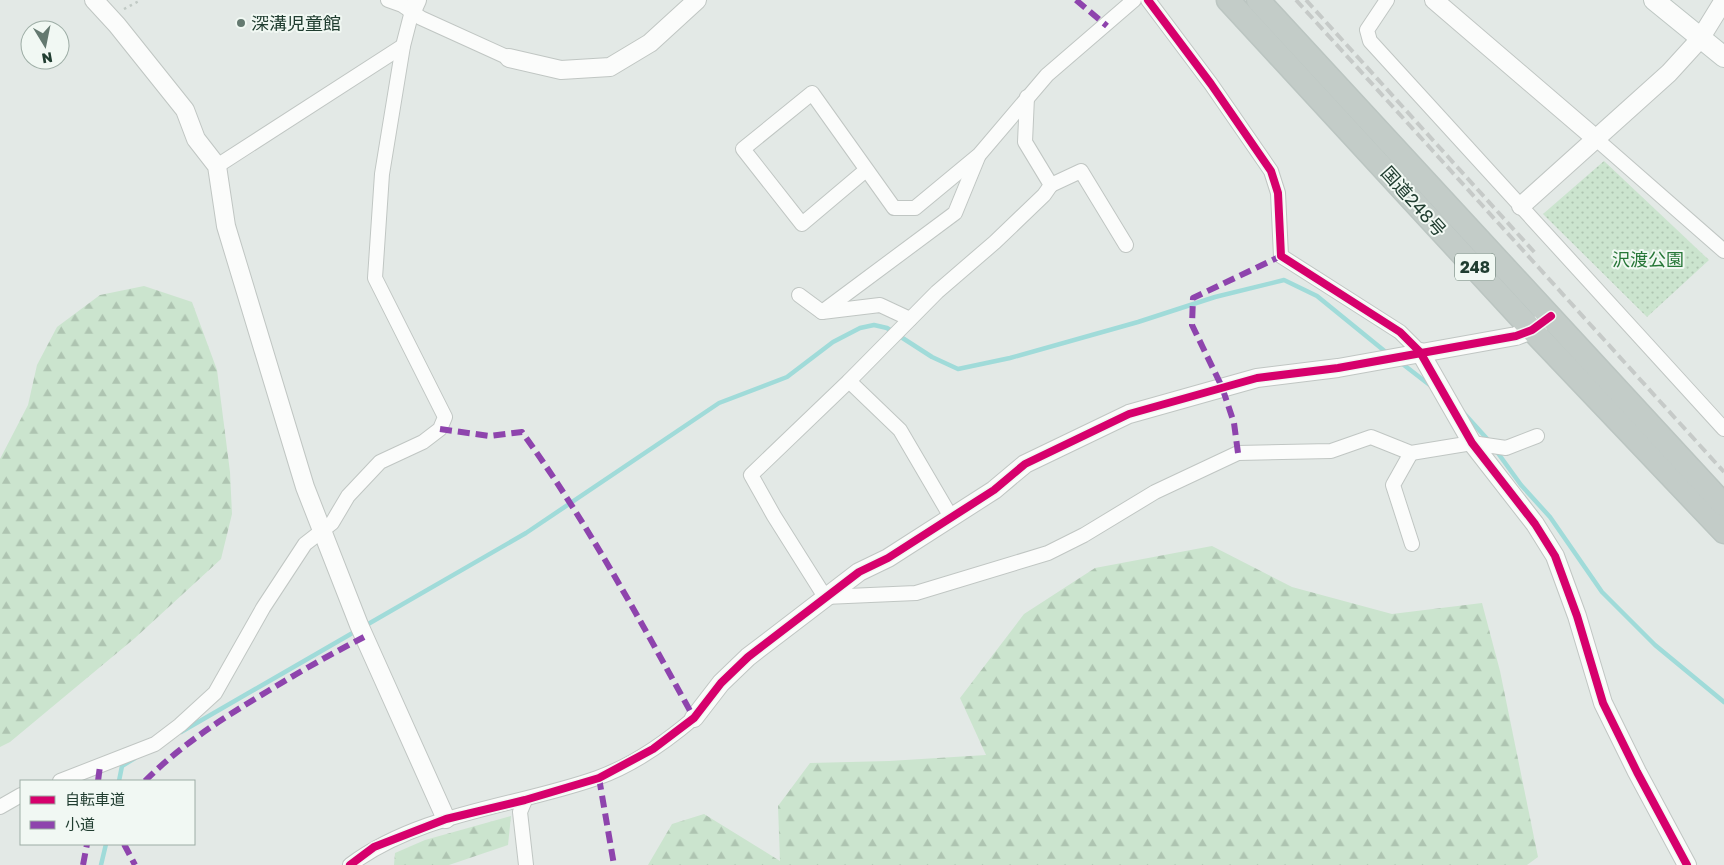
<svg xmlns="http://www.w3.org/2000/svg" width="1724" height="865" font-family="'Golos Text','Noto Sans JP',sans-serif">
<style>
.green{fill:url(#green-dots)}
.forest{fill:url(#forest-firs)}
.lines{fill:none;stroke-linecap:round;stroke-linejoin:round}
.stream{stroke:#a0dbd9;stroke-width:4.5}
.minor-casing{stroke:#c0c6c3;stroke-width:16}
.tertiary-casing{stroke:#c0c6c3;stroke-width:20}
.secondary-casing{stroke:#bec7c3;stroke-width:22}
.trunk-casing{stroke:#bbc5c1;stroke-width:25}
.path{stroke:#c0c9c4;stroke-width:2.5;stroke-dasharray:2.5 4;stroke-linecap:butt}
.minor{stroke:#fbfcfb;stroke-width:14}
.tertiary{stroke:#fbfcfb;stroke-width:18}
.secondary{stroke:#fbfcfb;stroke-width:20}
.trunk{stroke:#c3ccc8;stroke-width:22}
.rail{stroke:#c6cac8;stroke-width:4;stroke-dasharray:10 5;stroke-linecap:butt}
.quiet{stroke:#8e44ad;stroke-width:6;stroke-dasharray:12 6;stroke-linecap:butt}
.cycleway-casing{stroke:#f1f8f3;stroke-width:11}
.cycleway{stroke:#d6006c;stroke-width:8}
.poi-dot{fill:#647970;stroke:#f1f8f3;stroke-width:2}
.labels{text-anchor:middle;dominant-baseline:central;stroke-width:4;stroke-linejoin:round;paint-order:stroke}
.shield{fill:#f1f8f3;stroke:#5f756a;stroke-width:1}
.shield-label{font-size:16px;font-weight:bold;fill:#203d30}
.poi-label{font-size:18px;fill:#203d30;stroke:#f1f8f3;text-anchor:start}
.street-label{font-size:18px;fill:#203d30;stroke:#f1f8f3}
.park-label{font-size:18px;fill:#277738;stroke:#f1f8f3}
</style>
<defs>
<pattern id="green-dots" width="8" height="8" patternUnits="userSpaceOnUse" patternTransform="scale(1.25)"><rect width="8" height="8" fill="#cbe4ce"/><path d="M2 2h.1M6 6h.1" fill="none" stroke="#aec4b1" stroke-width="1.8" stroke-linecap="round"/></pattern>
<pattern id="forest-firs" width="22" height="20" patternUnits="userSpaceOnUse" patternTransform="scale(1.25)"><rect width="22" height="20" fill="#cbe4ce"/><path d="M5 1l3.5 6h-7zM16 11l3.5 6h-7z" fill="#aec4b1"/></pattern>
</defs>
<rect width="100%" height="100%" fill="#e3e9e6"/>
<!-- green -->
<path class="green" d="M1604,161L1709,260L1647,317L1543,214Z"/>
<!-- forest -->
<g class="forest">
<path d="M144,286L192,302L217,370L230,472L232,514L221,559L135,638L10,742L0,747V459L28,405L37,365L57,327L100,295Z"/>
<path d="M1212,546L1292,587L1392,614L1482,603L1500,671L1538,857L1527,865H648L672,824L704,814L780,861L778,806L810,763L889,761L986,755L960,698L1024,614L1095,568Z"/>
<path d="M511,816L508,845L449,865H394L395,853L425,840Z"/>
</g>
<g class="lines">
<!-- stream -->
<g class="stream">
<path d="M1400,362L1431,386"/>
<path d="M1461,410L1489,441"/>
<path d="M1495,449L1521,485L1550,517L1602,592L1655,645L1724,702"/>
<path d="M363,627L526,533L719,403L787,377L833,342L860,328L874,325L887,328L932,357L958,369L1010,358L1138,322L1215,297L1284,280L1317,296L1387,353"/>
<path d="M181,732L356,631"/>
<path d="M119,781L122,766L135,758"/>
<path d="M101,865L106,844"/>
</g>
<!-- minor casing -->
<g class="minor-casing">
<g id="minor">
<path d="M388,0L402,5L421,18L509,58"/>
<path d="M1148,0L1211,84L1271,171L1278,193L1281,256L1400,332L1420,352"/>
<path d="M1387,0L1367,30L1370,41L1724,429"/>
<path d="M1027,97L1025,142L1051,185L1044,195L995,242L937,292L849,381L751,475L774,516L825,597L916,593L1048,553L1084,535L1155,492L1238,453L1331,451L1371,437L1411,453L1472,443L1506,448L1537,436"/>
<path d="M1595,138L1724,251"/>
<path d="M217,166L403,46"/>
<path d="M866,170L802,224L743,149L812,93L894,208H915L979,155L1047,75L1134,0"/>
<path d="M1051,185L1081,171L1126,245"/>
<path d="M799,295L822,312L880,305L910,319"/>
<path d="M822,312L955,213L978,157"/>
<path d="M849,381L900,430L951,517"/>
<path d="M1411,453L1393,485L1412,544"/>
<path d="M60,781L155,744L180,725L215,693L263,608L305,544L332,523L348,496L380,462L423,442L440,429L445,417L375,278L382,174L403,46L412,11"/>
<path d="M525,800L520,812L526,865"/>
<path d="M0,807L21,795"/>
<path d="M350,865C421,812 515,807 597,778C631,766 667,741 694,718"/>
</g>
</g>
<!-- tertiary casing -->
<g class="tertiary-casing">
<g id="tertiary">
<path d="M94,0L117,25L185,110L196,139L217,166L226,226L305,487L359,625L446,819"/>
<path d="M1434,0L1595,138"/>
<path d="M412,11L417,0"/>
<path d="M509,58L561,70L610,67L650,43L697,0"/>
<path d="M1521,206L1669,73L1700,39L1724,0"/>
<path d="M1420,352L1472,443L1535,524L1555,556L1577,616L1603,703L1637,772L1687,865"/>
<path d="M694,718L721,683L748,657L859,572L888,558L994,490L1025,464L1129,414L1257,378L1338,368L1516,336L1532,330L1541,323"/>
</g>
</g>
<!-- secondary casing -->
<g class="secondary-casing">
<path id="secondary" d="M1654,0L1724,57"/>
</g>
<!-- trunk casing -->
<g class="trunk-casing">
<g id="trunk">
<path d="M1228,0L1532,330L1724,532"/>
<path d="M1258,0L1724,505"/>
</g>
</g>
<!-- path -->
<path class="path" d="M124,9L141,0"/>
<!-- minor -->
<use href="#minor" class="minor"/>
<!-- tertiary -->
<use href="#tertiary" class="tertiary"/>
<!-- secondary -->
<use href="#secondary" class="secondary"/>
<!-- trunk -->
<use href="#trunk" class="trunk"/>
<!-- rail -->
<g class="rail">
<path d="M1296,0L1724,472"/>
<path d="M1306,0L1536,254"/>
</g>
<!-- quiet -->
<g class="quiet">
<path d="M1076,0L1107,26"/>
<path d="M440,429L490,436L522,432C587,522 640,620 694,718"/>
<path d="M1238,453L1234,423L1222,387L1192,325L1193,298L1281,256"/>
<path d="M599,778L614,865"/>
<path d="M98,781L100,766"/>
<path d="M145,781C182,744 223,718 268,691C299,672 331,654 364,637"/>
<path d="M124,844L135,865"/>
<path d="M83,865L87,844"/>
</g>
<!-- cycleway casing -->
<g class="cycleway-casing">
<g id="cycleway">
<path d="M1148,0L1211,84L1271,171L1278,193L1281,256L1400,332L1420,352L1472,443L1535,524L1555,556L1577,616L1603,703L1637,772L1687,865"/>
<path d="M350,865L374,847L446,819L525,800L599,778L653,749L694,718L721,683L748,657L859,572L888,558L994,490L1025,464L1129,414L1257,378L1338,368L1516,336L1532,330L1551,316"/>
</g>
</g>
<!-- cycleway -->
<use href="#cycleway" class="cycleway"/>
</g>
<!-- markers -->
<circle class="poi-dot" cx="241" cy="23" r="5"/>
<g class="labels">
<!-- shield labels -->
<rect class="shield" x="1455" y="253.5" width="40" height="27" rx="4"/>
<g class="shield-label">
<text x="1475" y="267">248</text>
</g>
<!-- poi labels -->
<g class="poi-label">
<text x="251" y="23">深溝児童館</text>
</g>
<!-- street labels -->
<g class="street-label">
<text transform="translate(1414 201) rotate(48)">国道248号</text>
</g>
<!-- park labels -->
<g class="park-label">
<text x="1648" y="259">沢渡公園</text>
</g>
</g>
<!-- legend -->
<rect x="20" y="780" width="175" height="65" fill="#f1f8f3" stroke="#9dada5"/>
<rect x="30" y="796" width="25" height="8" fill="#d6006c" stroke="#9dada5"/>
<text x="65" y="805" font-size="15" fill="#203d30">自転車道</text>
<rect x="30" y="821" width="25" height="8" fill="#8e44ad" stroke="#9dada5"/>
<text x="65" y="830" font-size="15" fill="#203d30">小道</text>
<!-- north arrow -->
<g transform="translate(45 45) rotate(170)"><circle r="24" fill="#f1f8f3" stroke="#9dada5"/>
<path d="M0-4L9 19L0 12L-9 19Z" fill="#647970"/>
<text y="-8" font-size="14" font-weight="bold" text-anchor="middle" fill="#203d30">N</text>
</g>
</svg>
